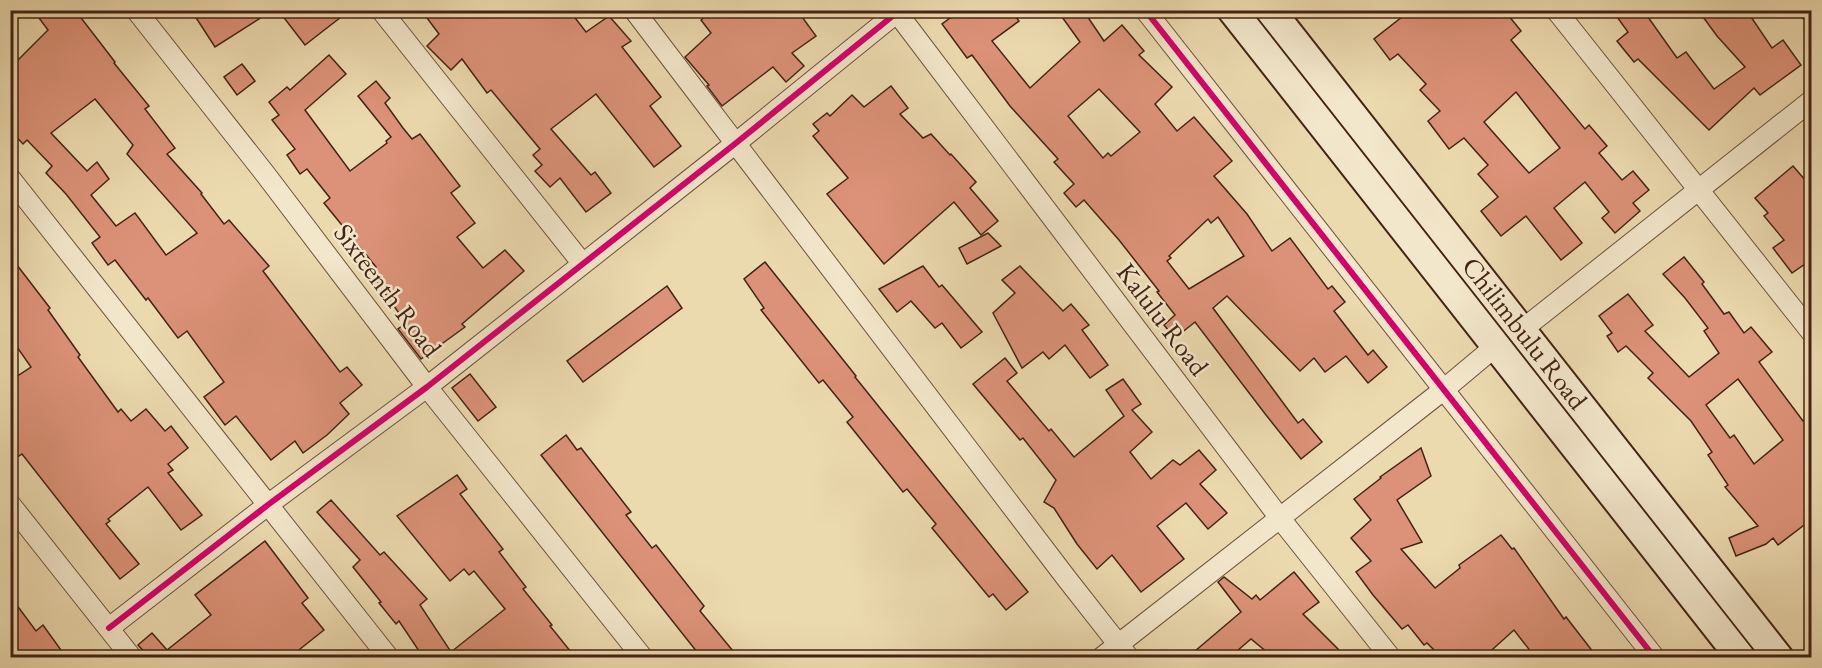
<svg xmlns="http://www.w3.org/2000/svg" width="1822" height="668" font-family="'EB Garamond',serif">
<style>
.building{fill:#dc9278;stroke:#442315;stroke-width:1.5;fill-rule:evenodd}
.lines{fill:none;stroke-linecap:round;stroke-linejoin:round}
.minor-casing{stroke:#6e513c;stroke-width:22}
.secondary-casing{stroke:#442315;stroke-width:32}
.minor{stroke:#f3e7cb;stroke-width:20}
.secondary{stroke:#f3e7cb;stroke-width:28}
.cycleway-casing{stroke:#f3e7cb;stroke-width:10}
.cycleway{stroke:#d6006c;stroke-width:6}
.labels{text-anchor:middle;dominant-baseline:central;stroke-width:5;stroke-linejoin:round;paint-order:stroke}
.street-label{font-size:27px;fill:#442315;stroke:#f3e7cb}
</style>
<rect width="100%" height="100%" fill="#ecdaaf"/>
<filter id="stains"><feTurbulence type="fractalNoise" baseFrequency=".00333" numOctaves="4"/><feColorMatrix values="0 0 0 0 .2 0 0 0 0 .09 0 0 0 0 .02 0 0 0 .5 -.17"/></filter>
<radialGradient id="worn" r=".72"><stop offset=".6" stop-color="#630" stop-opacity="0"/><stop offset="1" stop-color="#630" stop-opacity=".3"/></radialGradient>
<!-- building -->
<g class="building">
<path d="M33,10H75L115,62L114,63L149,106L145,109L175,148L167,154L202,193L201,194L224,224L229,220L269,266L263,271L340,372L347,367L362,385L340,403L349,414L327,435L303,453L295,441L271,460L236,416L225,425L204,397L224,382L187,331L178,338L148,298L146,300L115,260L108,265L92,243L100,237L66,194L46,173L52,166L27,140L23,144L10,130V68L48,30ZM95,99L133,145L127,154L197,233L166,255L135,213L116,226L91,195L109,179L97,162L87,171L51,133Z"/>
<path d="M191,10H273L215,47Z"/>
<path d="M278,10H350L305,45Z"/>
<path d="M421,10H569L586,32L609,16L631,41L622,47L661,97L650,106L681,146L654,167L596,94L551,129L591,175L595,172L611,193L586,212L560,178L550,187L535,171L542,165L533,155L540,149L491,90L487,93L462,59L451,70L427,46L439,34Z"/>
<path d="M713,10H797L816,36L792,53L804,66L786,82L773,67L722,106L707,86L709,85L685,57L711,33L701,20Z"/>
<path d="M961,10H1011L1019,21L992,41L1030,88L1080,42L1057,10H1083L1104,41L1122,25L1144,51L1139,55L1172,87L1155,104L1177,131L1194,117L1232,161L1214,176L1247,214L1272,251L1290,238L1328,289L1332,286L1345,302L1334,311L1368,355L1373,350L1387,367L1368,383L1346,356L1325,372L1314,358L1300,371L1227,296L1213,308L1298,423L1303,419L1322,442L1301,459L1266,415L1195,322L1175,338L1164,325L1175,315L1157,292L1159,291L1119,240L1084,200L1076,207L1064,193L1074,184L1054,162L1058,159L1010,106L972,55L967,58L942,24ZM1099,89L1140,132L1111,156L1108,153L1103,158L1068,116ZM1218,217L1244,256L1189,289L1167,261L1171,258L1169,256L1208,219L1211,223Z"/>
<path d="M1411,10H1504L1521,31L1511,40L1585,129L1589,125L1607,146L1599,153L1622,180L1633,171L1649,190L1633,203L1640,211L1615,233L1602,218L1609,212L1585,182L1554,208L1582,243L1561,260L1526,216L1501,236L1481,211L1498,197L1478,174L1488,165L1464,138L1449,149L1428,121L1440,111L1420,90L1426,84L1398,54L1390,60L1374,39ZM1516,92L1560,148L1529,173L1484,122Z"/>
<path d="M1612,10H1643L1677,58L1686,52L1714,89L1745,67L1717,36L1698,10L1747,11L1772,48L1783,40L1801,65L1760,95L1754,88L1709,130L1638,59L1634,62L1617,41L1628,32Z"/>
<path d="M329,55L346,74L305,110L350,171L387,143L386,141L391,137L358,96L376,81L390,98L385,103L403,128L412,139L420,134L460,186L451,193L475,223L457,237L483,268L505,250L524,271L462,324L465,327L421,359L398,329L406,323L370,272L376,267L324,203L330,198L307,169L300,174L287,155L295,149L272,120L279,115L269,102L287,87L290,90Z"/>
<path d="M242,64L255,81L237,95L224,77Z"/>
<path d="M891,86L908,108L900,114L923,138L931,134L950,155L951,154L976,182L970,188L998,221L981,235L954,202L884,264L827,194L848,178L813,136L819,131L813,124L827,113L830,116L852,95L864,107Z"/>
<path d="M1793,166L1812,188V259L1792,273L1773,248L1784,240L1764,216L1768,213L1755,198Z"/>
<path d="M988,233L1001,246L967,264L959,248Z"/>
<path d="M10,256L50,308L48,310L80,355L78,357L118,412L121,409L131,421L146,409L165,431L171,426L188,448L168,464L173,470L168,473L202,515L181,530L148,487L108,519L110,521L106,524L139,564L120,579L22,454L10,462V381L31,367L10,337Z"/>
<path d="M1684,257L1704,282L1702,284L1724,314L1729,312L1744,333L1751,327L1772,352L1759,362L1803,421L1812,414V519L1778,545L1773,538L1766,544L1736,556L1729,538L1758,526L1725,487L1728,485L1708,455L1712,452L1691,421L1648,378L1653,373L1626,346L1618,352L1607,336L1612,333L1599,316L1628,294L1653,325L1645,331L1689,377L1719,353L1704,331L1708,328L1685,298L1663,274ZM1738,379L1783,440L1754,464L1734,435L1730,438L1706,405Z"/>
<path d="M765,262L856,376L855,377L1028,592L1006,610L993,594L989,597L932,528L936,524L907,489L903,492L847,422L853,417L823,380L819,383L761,310L764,308L744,279Z"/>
<path d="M923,266L939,287L942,285L982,332L961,348L942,323L935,328L911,301L897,312L879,289Z"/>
<path d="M1020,266L1063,311L1071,304L1089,325L1082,330L1108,365L1090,378L1065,345L1049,359L1043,352L1022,368L993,313L1015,293L1002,280Z"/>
<path d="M667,286L682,308L583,382L567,361Z"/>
<path d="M1005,358L1017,373L1007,381L1049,431L1051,429L1074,457L1124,416L1106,390L1123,379L1141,404L1132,410L1152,432L1130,452L1151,479L1173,460L1180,465L1199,450L1216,470L1200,484L1227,513L1208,529L1186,503L1157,526L1184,559L1141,592L1112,555L1097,569L1077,544L1054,508L1044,502L1056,480L1023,438L1020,440L973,384Z"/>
<path d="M470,374L496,407L478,421L452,388Z"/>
<path d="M566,435L577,450L581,448L631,512L626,515L652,548L656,545L704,606L700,611L738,657H701L541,455Z"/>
<path d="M1421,448L1431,476L1397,500L1422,542L1401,549L1435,588L1460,568L1459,565L1501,535L1512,549L1514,548L1564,619L1566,617L1597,657H1535L1514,630L1484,657H1441L1427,643L1424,645L1408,625L1402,629L1373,595L1356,572L1371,561L1351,538L1371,520L1354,499L1381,478L1380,477Z"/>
<path d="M457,475L467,489L460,494L503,549L499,552L526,587L523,589L552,625L550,626L575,657H423L399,621L396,624L379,603L381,602L353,567L360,560L317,512L331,500L380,555L384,552L427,599L420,605L451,652L505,609L474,571L469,575L464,569L450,581L397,516Z"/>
<path d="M265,541L308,598L302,603L324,630L290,657H149L138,645L152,633L167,650L211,615L195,595Z"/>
<path d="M1294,572L1319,602L1303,614L1346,657H1273L1251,639L1230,657H1188L1241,612L1218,582L1224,577L1252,599L1256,595L1260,600Z"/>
<path d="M10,596L36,631L43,625L66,657H18L10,647Z"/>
</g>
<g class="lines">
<!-- minor casing -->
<g class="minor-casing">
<g id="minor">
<path d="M136,10L266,175L427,387L643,658"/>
<path d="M381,10L582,263"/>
<path d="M634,10L1067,579L1129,658"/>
<path d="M895,10L1279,517L1391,658"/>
<path d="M1145,10L1655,658"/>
<path d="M1556,10L1812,333"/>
<path d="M1809,10L1812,13"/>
<path d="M10,178L389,658"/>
<path d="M1523,329L1812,100"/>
<path d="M10,504L132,658"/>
<path d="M109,628L269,504L427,387L736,143L900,10"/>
<path d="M1101,658L1442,391L1497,345"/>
</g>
</g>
<!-- secondary casing -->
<g class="secondary-casing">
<g id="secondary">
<path d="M1232,10L1741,658"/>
<path d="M1270,10L1779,658"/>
</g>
</g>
<!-- minor -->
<use href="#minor" class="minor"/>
<!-- secondary -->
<use href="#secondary" class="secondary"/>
<!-- cycleway casing -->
<g class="cycleway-casing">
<g id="cycleway">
<path d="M1145,10L1655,658"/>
<path d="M109,628L269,504L427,387L736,143L900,10"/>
</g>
</g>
<!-- cycleway -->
<use href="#cycleway" class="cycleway"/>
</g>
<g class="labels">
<!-- street labels -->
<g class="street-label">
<text transform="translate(388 290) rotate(53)">Sixteenth Road</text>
<text transform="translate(1163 319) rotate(53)">Kalulu Road</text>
<text transform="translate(1525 333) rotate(52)">Chilimbulu Road</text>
</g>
</g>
<!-- margin -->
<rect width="1822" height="668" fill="none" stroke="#ecdaaf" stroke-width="36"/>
<rect x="12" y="12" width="1798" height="644" fill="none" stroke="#442315" stroke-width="3"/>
<rect x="18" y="18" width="1786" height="632" fill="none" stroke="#442315" stroke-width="1.5"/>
<rect width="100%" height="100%" filter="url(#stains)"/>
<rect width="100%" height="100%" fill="url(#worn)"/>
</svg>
